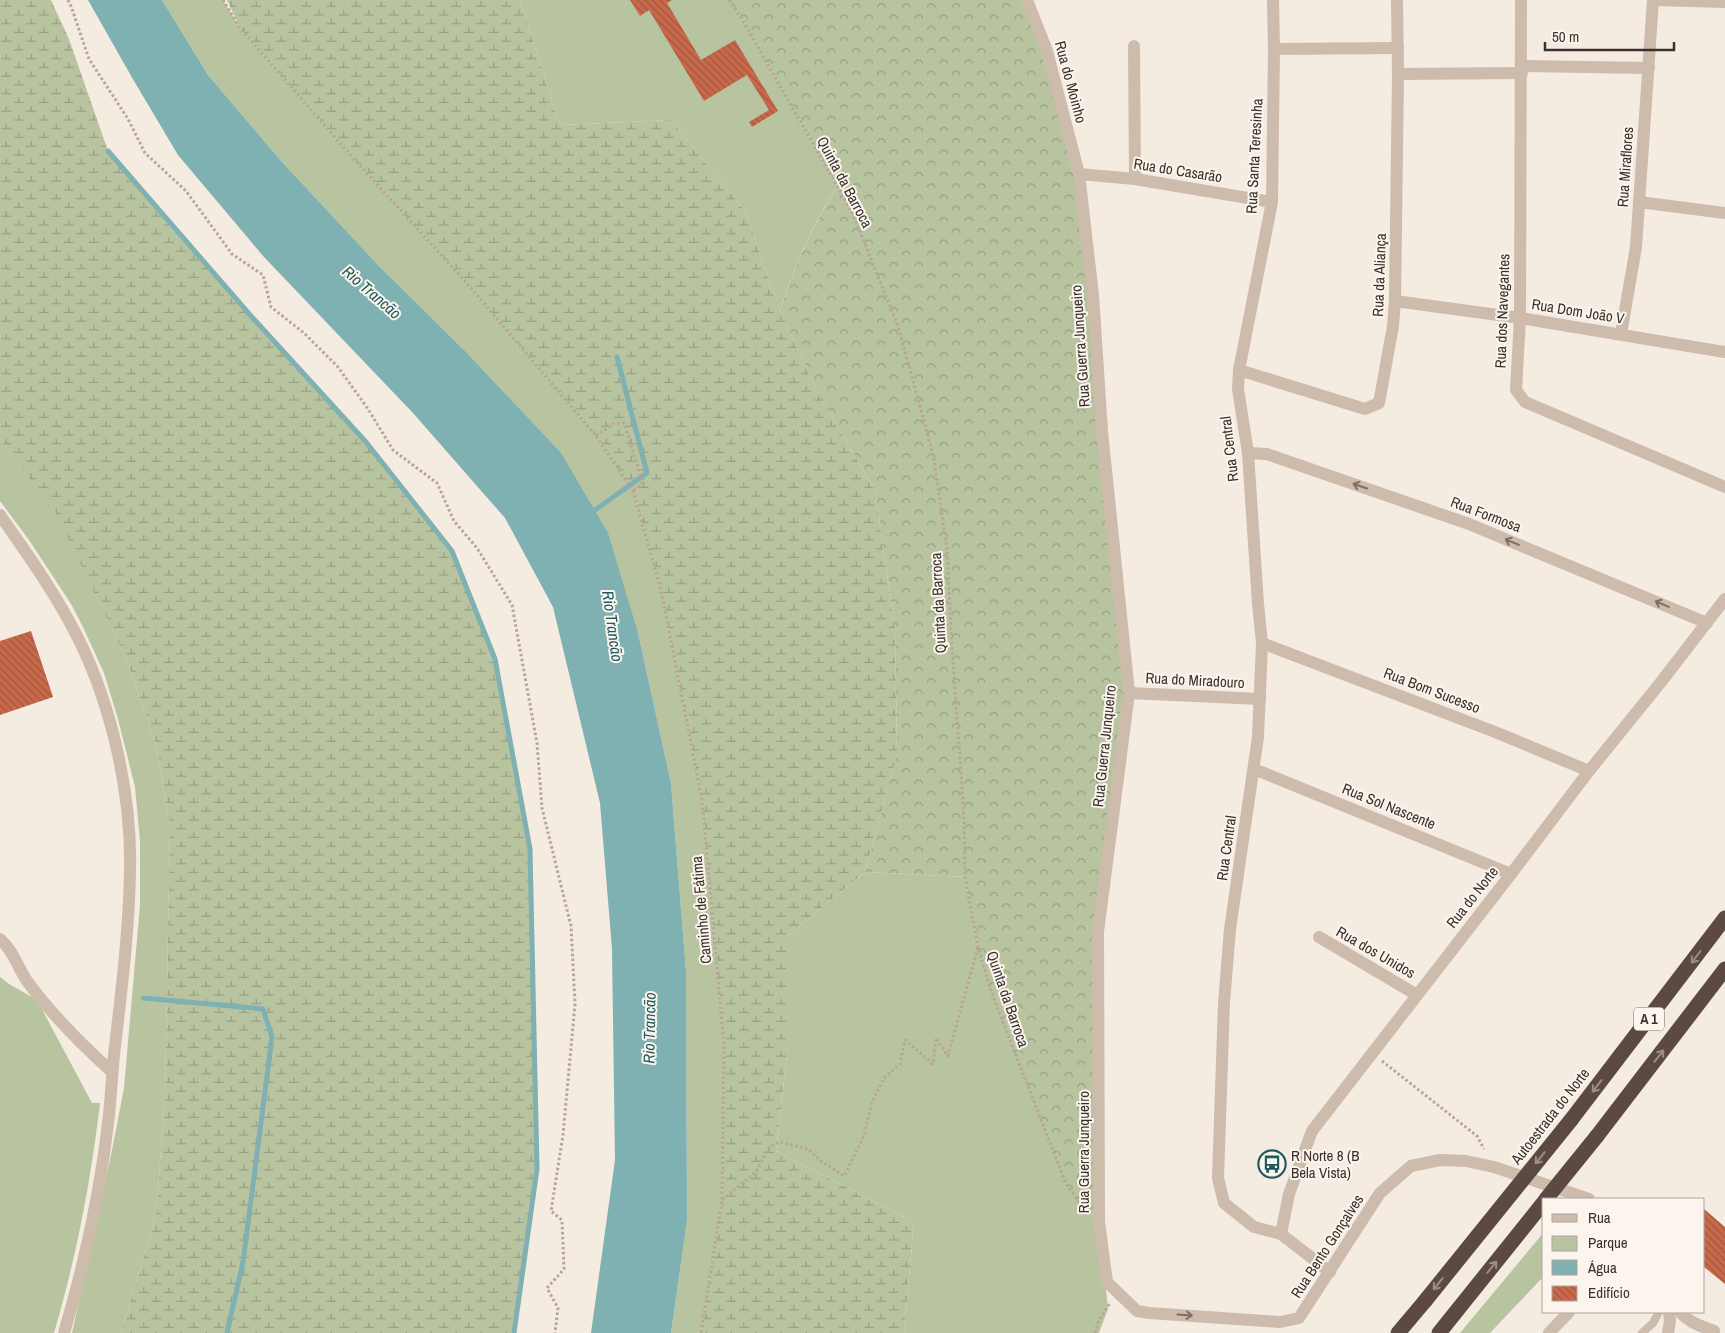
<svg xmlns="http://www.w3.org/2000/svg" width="1725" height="1333" font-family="'Archivo Narrow',sans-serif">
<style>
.green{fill:#b8c4a0}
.forest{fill:url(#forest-crowns)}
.wetland{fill:url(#wetland-marsh)}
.water{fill:#7fb0b2}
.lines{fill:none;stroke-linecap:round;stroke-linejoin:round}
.stream{stroke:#7fb0b2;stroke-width:5}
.building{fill:url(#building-back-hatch)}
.path{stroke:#b9a596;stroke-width:3;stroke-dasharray:2.5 2.5;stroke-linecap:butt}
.service{stroke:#cdbbac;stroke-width:8}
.minor{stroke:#cdbbac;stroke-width:12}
.tertiary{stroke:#cdbbac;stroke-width:12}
.motorway{stroke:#5c4a42;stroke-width:15}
.motorway-bridge{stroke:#5c4a42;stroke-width:15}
.oneway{stroke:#7d6f65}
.oneway2{stroke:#9c8e87}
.labels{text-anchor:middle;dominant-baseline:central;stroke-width:4;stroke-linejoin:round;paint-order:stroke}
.shield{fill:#fbf5ee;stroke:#756b66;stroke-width:1}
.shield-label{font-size:14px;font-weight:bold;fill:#3b302b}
.street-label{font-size:15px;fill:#3b302b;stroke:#fbf5ee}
.poi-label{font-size:15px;fill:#3b302b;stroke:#fbf5ee;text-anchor:start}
.water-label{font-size:16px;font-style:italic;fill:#1f5a5e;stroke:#fbf5ee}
</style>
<defs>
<pattern id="forest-crowns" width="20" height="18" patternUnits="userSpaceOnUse" patternTransform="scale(1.25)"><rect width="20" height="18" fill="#b8c4a0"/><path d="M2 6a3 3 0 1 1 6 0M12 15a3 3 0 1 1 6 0" fill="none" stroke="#97a083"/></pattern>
<pattern id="wetland-marsh" width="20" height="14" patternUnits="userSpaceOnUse" patternTransform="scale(1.25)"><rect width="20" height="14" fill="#b8c4a0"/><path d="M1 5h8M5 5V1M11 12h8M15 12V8" fill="none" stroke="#97a083"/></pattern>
<pattern id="building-back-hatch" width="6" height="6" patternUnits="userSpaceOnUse" patternTransform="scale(1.25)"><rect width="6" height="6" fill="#c8694b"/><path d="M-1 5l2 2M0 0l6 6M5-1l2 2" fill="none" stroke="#a4573f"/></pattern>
</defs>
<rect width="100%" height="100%" fill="#f4ebe1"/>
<!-- green -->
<g class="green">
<path d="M162,0H223L240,28L346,150L471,288L596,436L633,491L661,590L702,800L724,1046L722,1200L701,1333H671L687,1221L686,972L671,783L638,633L462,348L379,266L282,162L208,75Z"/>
<path d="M520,0H729L742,19L837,187C812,225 794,267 780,311L746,212L671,120L560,125Z"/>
<path d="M0,439L51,508L52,503L126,658L156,744L170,825L165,1098L156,1215L121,1333H72L112,1150L124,1088L140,905V841L135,787L118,719L104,673L83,627L71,604L29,540L0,501Z"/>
<path d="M865,872L965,877L978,947L1099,1222L1108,1309L1099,1333H904L914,1222L776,1151L788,1045V936Z"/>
<path d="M0,977L9,984L37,1000L92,1103H100C91,1181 76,1258 54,1333H0Z"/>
<path d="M1544,1232V1276L1490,1333H1460Z"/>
</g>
<!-- forest -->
<path class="forest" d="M729,0H1027L1079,174L1129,693L1098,932L1099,1222L1088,1215L1066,1184L991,991L978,947L965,877L865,872L897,754L895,629L875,490L820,397L780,311C794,267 812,226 837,187L742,19Z"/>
<!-- wetland -->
<g class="wetland">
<path d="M0,0H51L69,39L108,151L251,316L366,442L452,551L495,659L530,849L537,1169L514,1333H121L156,1215L165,1098L170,825L156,744L126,658L52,505L51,509L0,439Z"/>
<path d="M227,0H520L560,125L671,120L746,212L780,311L820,397L875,490L895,629L897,754L865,872L788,936V1045L776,1151L914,1222L904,1333H701L722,1200L724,1046L702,800L661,590L633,491L596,436L471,288L346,150L240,28Z"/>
</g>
<!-- water -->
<path class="water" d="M88,0H162L208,75L282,162L379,266L462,348L561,453L608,533L638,633L671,783L686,972L687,1221L671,1333H591L615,1160L612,949L600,803L553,607L505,518L413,413L264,257L178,155L134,81Z"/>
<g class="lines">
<!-- stream -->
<g class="stream">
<path d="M108,151L251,316L366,442L452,551L495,659L530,849L537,1169L514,1333"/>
<path d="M595,510L647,473L617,357"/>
<path d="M143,998L263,1009L272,1037L243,1262L227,1333"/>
</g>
</g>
<!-- building -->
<g class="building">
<path d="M630,0H672L667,3L701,60L735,40L778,111L752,127L749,122L769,110L747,75L704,101L649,10L640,16Z"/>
<path d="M31,631L53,697L0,715V641Z"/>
<path d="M1704,1209L1725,1227V1284L1704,1267Z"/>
</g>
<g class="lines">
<!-- path -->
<g class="path">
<path d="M68,0L71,6L89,59L128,119L145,153L186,191L232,254L263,275L271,307L304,333L338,367L368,409L393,450L437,483L454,521L477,548L512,605L537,743L542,808L571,926L575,1004L563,1135L551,1211L562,1220L564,1269L547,1288L558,1308L555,1333"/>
<path d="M223,0L240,28L346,150L471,288L596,436L633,491L661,590L702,800L724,1046L722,1200L701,1333"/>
<path d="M729,0L742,19L853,214L898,326L933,454L947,548L952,647L964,817L965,877L978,947L991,991L1066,1184L1085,1210"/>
<path d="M596,436L613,424L624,423L640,474L644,481L633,491"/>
<path d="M1382,1061L1477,1136L1484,1149"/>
<path d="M722,1200L756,1172L770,1146L780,1142L808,1149L821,1161L844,1176L864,1136L872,1102L884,1078L900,1064L905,1040L933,1064L936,1038L948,1056L978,947"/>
<path d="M1095,1333L1099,1320L1110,1303"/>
</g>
<!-- service -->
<path class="service" d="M1642,1333L1653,1323L1659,1312"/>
<!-- minor -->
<g class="minor">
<path d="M1027,0L1047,51L1079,174L1093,295L1102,431L1129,693L1098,932L1099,1222L1107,1282L1137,1311L1149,1313L1280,1322L1299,1318L1380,1193L1411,1166L1440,1160L1466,1161L1494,1167L1589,1199"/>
<path d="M1273,0L1274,49L1272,202L1239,370L1238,389L1248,453L1258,604L1262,643L1258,737L1230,929L1224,1003L1218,1178L1224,1203L1254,1227L1281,1234L1330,1272"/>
<path d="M1521,0L1520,318L1516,390L1525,402L1725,487"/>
<path d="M1653,0L1725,2"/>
<path d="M1134,46L1135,179"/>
<path d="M1274,49L1398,48"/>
<path d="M1522,66L1649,68"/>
<path d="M1398,74L1522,73"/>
<path d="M1079,174L1135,179L1272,202"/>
<path d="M1639,202L1725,213"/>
<path d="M1395,301L1520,318L1725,352"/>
<path d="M1621,334L1636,247L1653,0"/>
<path d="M1239,370L1365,409L1379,403L1393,326L1395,301L1398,74L1397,0"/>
<path d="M1248,453L1267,454L1469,524L1707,623"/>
<path d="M1262,643L1495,732L1589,771"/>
<path d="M1129,693L1260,699"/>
<path d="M1254,769L1511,874"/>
<path d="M1319,937L1417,995"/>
<path d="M0,939C13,950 18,968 27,981C52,1015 81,1044 112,1072"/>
<path d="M1281,1234L1289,1194L1312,1131L1511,874L1589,771L1661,682L1725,599"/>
<path d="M1680,1312C1690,1323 1700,1326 1714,1331"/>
<path d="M1549,1333L1569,1312"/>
<path d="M1668,1333L1670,1321L1669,1312"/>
</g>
<!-- tertiary -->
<path class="tertiary" d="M0,515C28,555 56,594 78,638C112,706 132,796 130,871C129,932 121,994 114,1055C112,1075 111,1095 109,1115C101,1188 85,1262 64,1333"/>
<!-- motorway -->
<g class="motorway">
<path d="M1571,1120L1725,918"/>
<path d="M1597,1136L1725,969"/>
<path d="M1398,1333L1425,1301"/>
<path d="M1439,1333L1544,1202"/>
</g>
<!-- motorway-bridge -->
<g class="motorway-bridge">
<path d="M1546,1199L1597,1136"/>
<path d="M1425,1301L1571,1120"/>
</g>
</g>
<!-- one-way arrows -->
<defs><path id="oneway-shaft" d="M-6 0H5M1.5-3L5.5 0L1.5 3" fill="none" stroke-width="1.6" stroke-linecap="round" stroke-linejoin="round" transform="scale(1.25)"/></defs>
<g class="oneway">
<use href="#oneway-shaft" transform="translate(1360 486) rotate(-161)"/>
<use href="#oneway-shaft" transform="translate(1512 542) rotate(-157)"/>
<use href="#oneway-shaft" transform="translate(1662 604) rotate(-157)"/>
<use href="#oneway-shaft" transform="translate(1185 1315) rotate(4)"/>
</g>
<g class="oneway2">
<use href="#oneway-shaft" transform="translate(1696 957) rotate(127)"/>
<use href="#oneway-shaft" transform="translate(1659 1056) rotate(-52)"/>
<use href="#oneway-shaft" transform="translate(1597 1086) rotate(128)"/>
<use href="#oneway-shaft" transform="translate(1540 1158) rotate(129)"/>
<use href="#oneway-shaft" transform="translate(1492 1267) rotate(-51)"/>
<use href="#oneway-shaft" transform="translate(1438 1284) rotate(129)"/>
</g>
<!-- icons -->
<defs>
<g id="bus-ring" transform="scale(1.4375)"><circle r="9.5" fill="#fbf5ee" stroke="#1f5a5e" stroke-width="1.5"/><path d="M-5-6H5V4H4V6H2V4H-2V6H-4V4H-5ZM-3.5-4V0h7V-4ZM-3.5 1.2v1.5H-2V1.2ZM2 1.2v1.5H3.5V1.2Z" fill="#1f5a5e"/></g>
</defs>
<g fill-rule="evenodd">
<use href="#bus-ring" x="1272" y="1164"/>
</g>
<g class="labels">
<!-- shield labels -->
<rect class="shield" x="1634" y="1007.5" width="30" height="23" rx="4"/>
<g class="shield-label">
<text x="1649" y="1019">A 1</text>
</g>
<!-- street labels -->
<g class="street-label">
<text transform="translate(1071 82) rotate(75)">Rua do Moinho</text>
<text transform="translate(1254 156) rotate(-87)">Rua Santa Teresinha</text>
<text transform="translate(1625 167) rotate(-86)">Rua Miraflores</text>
<text transform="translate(1178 170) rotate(9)">Rua do Casarão</text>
<text transform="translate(845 182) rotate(62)">Quinta da Barroca</text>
<text transform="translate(1379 275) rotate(-88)">Rua da Aliança</text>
<text transform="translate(1502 311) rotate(-88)">Rua dos Navegantes</text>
<text transform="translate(1578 311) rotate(9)">Rua Dom João V</text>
<text transform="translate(1080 346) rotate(-94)">Rua Guerra Junqueiro</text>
<text transform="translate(1229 449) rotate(-97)">Rua Central</text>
<text transform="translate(1486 514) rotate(21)">Rua Formosa</text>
<text transform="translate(938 603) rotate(-93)">Quinta da Barroca</text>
<text transform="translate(1195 680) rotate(3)">Rua do Miradouro</text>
<text transform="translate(1432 690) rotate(21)">Rua Bom Sucesso</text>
<text transform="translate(1104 746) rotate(-84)">Rua Guerra Junqueiro</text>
<text transform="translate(1389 806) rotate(22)">Rua Sol Nascente</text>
<text transform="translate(1226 848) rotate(-82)">Rua Central</text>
<text transform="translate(1472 897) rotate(-52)">Rua do Norte</text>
<text transform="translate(701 910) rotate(-95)">Caminho de Fátima</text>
<text transform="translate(1376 952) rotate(30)">Rua dos Unidos</text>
<text transform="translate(1008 999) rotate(71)">Quinta da Barroca</text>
<text transform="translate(1550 1116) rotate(-52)">Autoestrada do Norte</text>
<text transform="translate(1083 1152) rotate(-90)">Rua Guerra Junqueiro</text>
<text transform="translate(1327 1246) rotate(-57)">Rua Bento Gonçalves</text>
</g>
<!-- poi labels -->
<g class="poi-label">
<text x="1291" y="1155">R Norte 8 (B<tspan x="1291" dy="17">Bela Vista)</tspan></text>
</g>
<!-- water labels -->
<g class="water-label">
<text transform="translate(372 292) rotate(41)">Rio Trancão</text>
<text transform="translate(613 626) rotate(82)">Rio Trancão</text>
<text transform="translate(649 1028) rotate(-89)">Rio Trancão</text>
</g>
</g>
<!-- legend -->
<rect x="1542" y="1198" width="162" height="115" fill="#fbf5ee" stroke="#aea6a0"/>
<rect x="1552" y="1214" width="25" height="8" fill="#cdbbac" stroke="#aea6a0"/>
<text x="1588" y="1223" font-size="15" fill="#3b302b">Rua</text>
<rect x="1552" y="1236" width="25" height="15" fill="#b8c4a0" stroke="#aea6a0"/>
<text x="1588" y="1248" font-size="15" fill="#3b302b">Parque</text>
<rect x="1552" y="1260" width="25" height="15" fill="#7fb0b2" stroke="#aea6a0"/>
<text x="1588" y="1273" font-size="15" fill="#3b302b">Água</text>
<rect x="1552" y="1286" width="25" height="15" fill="url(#building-back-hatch)" stroke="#aea6a0"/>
<text x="1588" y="1298" font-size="15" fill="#3b302b">Edifício</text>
<!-- scale -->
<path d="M1545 42v8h129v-8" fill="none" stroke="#3b302b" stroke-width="2.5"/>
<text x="1552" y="42" font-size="15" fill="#3b302b" stroke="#fbf5ee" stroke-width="4" paint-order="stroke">50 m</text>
</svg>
